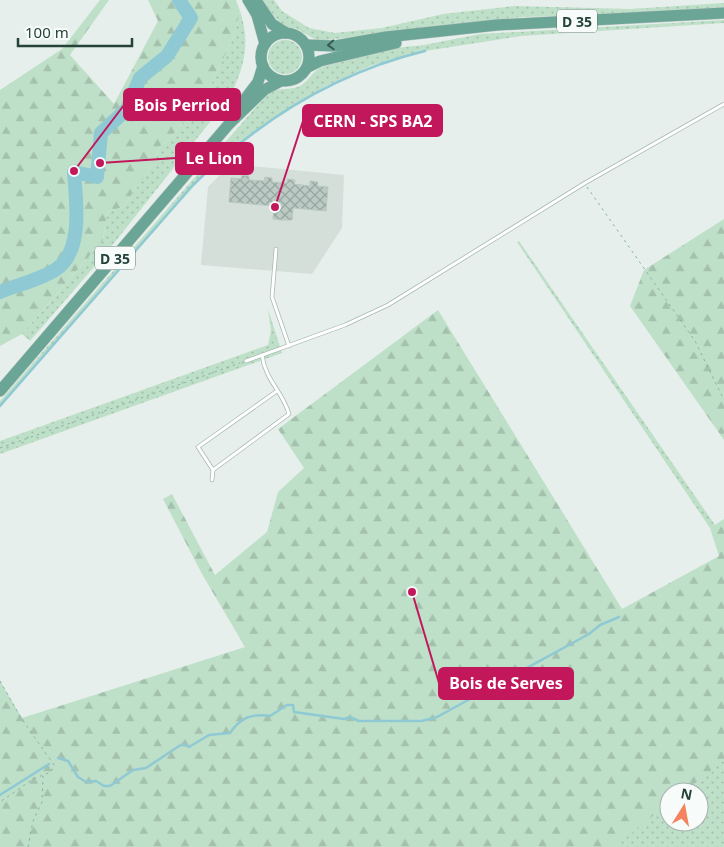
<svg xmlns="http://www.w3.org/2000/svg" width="724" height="847" font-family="'Noto Sans',sans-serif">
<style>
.built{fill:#d4dfda}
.green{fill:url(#green-dots);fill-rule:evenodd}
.forest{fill:url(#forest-firs)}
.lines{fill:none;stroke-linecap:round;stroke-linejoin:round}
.stream{stroke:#8ec9d4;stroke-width:2.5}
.river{stroke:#8ec9d4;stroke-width:14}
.building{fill:url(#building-cross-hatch);stroke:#b8c9c2}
.lane-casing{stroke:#a8b8b2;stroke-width:4.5}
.primary-casing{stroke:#c2cac8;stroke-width:12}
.path{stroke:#86b3a5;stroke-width:1;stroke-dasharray:2.5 4;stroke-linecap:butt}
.lane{stroke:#fff;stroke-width:3}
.primary{stroke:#6aa596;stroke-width:11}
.oneway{stroke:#365b51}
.labels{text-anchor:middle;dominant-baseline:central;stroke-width:4.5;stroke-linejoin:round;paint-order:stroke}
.shield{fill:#f7fbf9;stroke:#637a73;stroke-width:1}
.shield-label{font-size:14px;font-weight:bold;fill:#24423a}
.leader{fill:none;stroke:#c2185b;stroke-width:2}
.callout-dot{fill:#c2185b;stroke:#f7fbf9;stroke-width:2}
.callout{fill:#c2185b;stroke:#c2185b;stroke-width:2}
.callout-label{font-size:16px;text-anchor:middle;font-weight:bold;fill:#fff}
</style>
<defs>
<pattern id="green-dots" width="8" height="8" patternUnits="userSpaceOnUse" patternTransform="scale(1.25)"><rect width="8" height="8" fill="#bfe0c8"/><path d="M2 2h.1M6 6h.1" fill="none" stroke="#a4c1ad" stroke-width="1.8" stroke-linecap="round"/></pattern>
<pattern id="forest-firs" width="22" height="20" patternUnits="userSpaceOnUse" patternTransform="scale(1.25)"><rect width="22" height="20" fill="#bfe0c8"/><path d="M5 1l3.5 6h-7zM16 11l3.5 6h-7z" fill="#a4c1ad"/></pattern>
<pattern id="building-cross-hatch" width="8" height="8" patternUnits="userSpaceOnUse" patternTransform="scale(1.25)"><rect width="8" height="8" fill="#bbcac4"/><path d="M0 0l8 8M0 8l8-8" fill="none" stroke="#98a6a0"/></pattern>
</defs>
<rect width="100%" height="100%" fill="#e6efeb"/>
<!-- built -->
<path class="built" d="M231,164L344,175L342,228L312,274L201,265L208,187Z"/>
<!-- green -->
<g class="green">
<path d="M260,0H274L282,11L309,28L335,33L382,28L443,14L515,6L630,9L724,3V7L632,14L522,17L318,41L297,29L283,26Z"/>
<path d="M240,11C251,44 244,68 229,98L107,252L30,341L22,334L103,240L107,212L123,207L152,165L161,145L169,140L209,88L233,38Z"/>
<path d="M724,20V23L521,36L425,51L370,66L326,86L253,132L211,167L0,406V401L269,92C279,87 290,91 300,86C310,80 313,70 324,66L395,48L424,45L480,34Z"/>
<circle cx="285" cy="57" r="17"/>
<path d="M519,241L715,525L710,528L517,242Z"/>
<path d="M268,309L282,353L0,454V441L268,345L271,331Z"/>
<path d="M724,744V847H609L610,843ZM669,792H699V822H669Z"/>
</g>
<!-- forest -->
<g class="forest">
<path d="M100,0H109L70,55L114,104L158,21L148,0H236L240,11L233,38L209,88L169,140L161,145L152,165L123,207L107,212L103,240L22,334L0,346V90L62,49Z"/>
<path d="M724,219V440L630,306L644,270Z"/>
<path d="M438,310L622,609L719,556L710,528L724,519V760L684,792H669V803L623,840L618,847H0V681L22,718L245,647L202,574L163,499L172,494L215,575L267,532L278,492L304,468L278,429Z"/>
</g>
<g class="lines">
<!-- stream -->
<g class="stream">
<path d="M0,406L192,186C259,120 334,73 425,51"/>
<path d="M58,758L68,761L78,777L86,782L96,781L104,786H110L133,770L146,768L179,746L183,744L189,747L209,735L230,733C240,718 251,713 270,716L287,705H293L294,712L344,719L350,717L359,721H422L437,717L589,634L600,625L619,617"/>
<path d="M0,795L49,764"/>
</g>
<!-- river -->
<path class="river" d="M0,292C17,285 39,280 55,270C84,252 76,201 74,172L97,177L101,133L127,109L140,78L167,56L191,18L179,0"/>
</g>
<!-- building -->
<path class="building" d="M242,175L249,176V180L264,181L265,177L272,178V182L287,183V179L295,180L294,184L310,186V181L318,182L317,186L328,187L326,211L293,208L292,220H281L273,219L274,206L229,202L231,178L241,179Z"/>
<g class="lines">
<!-- lane casing -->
<g class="lane-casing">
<g id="lane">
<path d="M276,249L272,297L289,346"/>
<path d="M246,361L345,325L388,305L585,183L724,104"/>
<path d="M213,470L198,447L277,391"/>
<path d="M212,480L213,470L289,414C283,392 265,380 262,355"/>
</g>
</g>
<!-- primary casing -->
<g class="primary-casing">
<g id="primary">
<path d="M248,0L257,15L265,44"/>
<path d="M257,2L272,24L286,33"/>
<circle cx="285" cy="57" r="24"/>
<path d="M306,45L335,46L386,37L497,25L724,13"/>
<path d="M308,67L320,61L396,43"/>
<path d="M242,103L258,82L263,66"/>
<path d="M0,391L229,124L264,90L281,81"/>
</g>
</g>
<!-- path -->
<g class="path">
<path d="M587,187L695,341L724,400"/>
<path d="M0,448L240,363"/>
<path d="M0,681L21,718L54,765L51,772L33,779L0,802"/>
<path d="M28,847L33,821L42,802L43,776"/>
</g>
<!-- lane -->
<use href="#lane" class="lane"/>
<!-- primary -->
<use href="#primary" class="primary"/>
</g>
<!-- one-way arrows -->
<defs><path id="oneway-chevron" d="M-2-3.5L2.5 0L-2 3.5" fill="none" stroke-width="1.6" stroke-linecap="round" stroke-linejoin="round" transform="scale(1.25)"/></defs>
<use class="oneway" href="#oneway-chevron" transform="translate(331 45) rotate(177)"/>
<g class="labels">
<!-- shield labels -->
<g class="shield">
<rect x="557" y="9.5" width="40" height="23" rx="4"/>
<rect x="95" y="246.5" width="40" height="23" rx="4"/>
</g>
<g class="shield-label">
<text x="577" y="21">D 35</text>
<text x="115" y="258">D 35</text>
</g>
</g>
<!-- callouts -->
<path class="leader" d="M74 171L124 105M275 207L303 121M100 163L176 158M412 592L439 683"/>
<g class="callout-dot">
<circle cx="74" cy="171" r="5"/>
<circle cx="275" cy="207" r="5"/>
<circle cx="100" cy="163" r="5"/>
<circle cx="412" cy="592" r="5"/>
</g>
<g class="callout">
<rect x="124" y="89" width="116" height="31" rx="5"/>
<rect x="303" y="105" width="139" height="31" rx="5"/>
<rect x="176" y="143" width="77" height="31" rx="5"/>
<rect x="439" y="668" width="134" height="31" rx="5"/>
</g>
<g class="callout-label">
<text x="182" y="111">Bois Perriod</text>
<text x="373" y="127">CERN - SPS BA2</text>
<text x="214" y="164">Le Lion</text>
<text x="506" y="689">Bois de Serves</text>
</g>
<!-- north arrow -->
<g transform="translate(684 807) rotate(11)"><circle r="24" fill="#f7fbf9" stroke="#a3b1ad"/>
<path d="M0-4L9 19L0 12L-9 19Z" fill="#f4845f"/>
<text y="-8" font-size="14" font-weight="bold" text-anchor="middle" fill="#24423a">N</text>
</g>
<!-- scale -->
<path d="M18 38v8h114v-8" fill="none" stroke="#24423a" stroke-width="2.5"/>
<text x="25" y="38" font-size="15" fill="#24423a" stroke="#f7fbf9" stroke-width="4" paint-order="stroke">100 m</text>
</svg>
